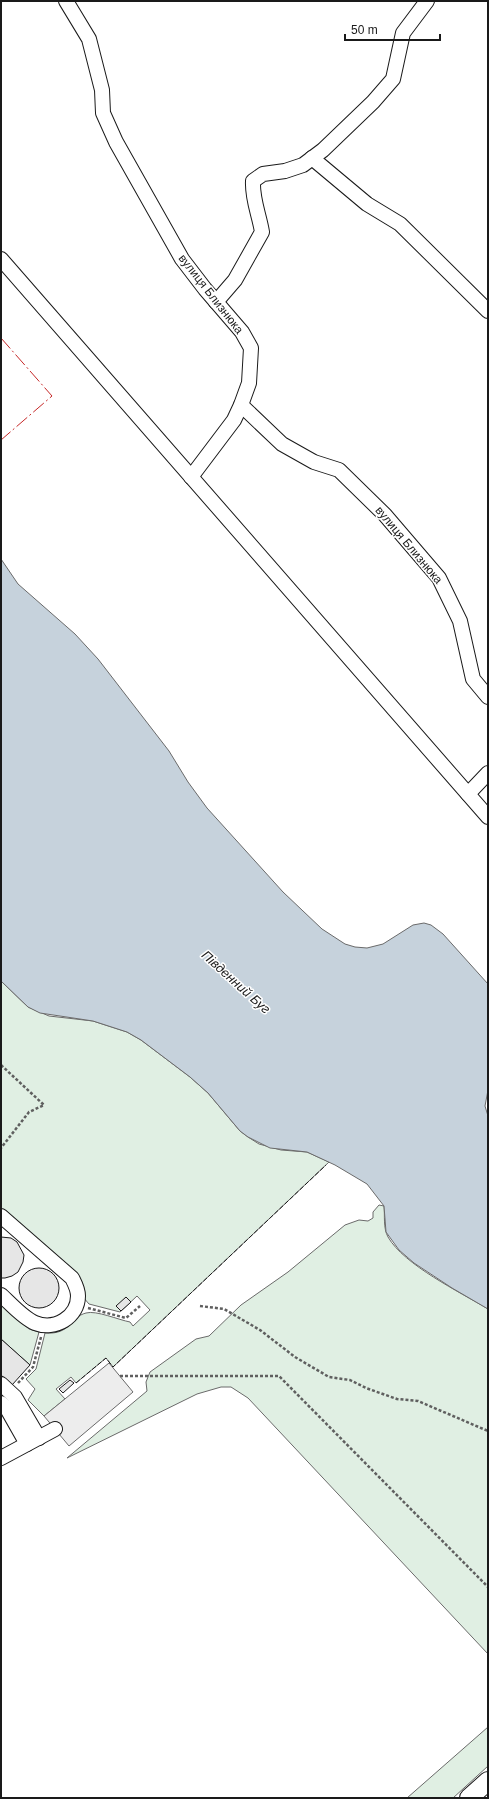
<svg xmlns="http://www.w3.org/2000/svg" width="489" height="1799" font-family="Arial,sans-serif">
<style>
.green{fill:#e0efe3;stroke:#6a6a6a}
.parking{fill:#ededed;stroke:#6a6a6a}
.water{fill:#c6d2dc;stroke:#6a6a6a}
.building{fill:#e6e6e6;stroke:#1a1a1a}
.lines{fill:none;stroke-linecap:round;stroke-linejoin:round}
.minor-casing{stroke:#1a1a1a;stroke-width:16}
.major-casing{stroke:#1a1a1a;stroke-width:20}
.path{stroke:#5f5f5f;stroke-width:2.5;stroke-dasharray:3 2;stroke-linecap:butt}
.minor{stroke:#fff;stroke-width:14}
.major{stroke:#fff;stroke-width:18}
.fence{stroke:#1a1a1a;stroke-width:1;stroke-dasharray:5 2;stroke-linecap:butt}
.power{stroke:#c62828;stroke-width:1;stroke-dasharray:14 3 2 3;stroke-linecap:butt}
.labels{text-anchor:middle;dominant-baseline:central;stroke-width:3;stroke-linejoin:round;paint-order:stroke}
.street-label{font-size:12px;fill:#1a1a1a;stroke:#fff}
.water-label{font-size:13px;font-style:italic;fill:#1a1a1a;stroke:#fff}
</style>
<rect width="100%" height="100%" fill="#fff"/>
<!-- green -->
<g class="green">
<path d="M1,981L28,1007L49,1016L93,1021L127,1032L141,1040L190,1077L208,1093L240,1131L248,1137L259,1144L281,1150L307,1152L329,1162L113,1367L106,1358L76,1383L71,1377L56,1389L65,1399L44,1416L28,1400L35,1389L26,1379L36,1369L45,1333C71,1335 70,1317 86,1313C96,1310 119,1320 130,1322L133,1326L150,1310L137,1296L120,1312L89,1304L83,1297L1,1213Z"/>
<path d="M379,1205L384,1206C385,1216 383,1228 388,1237C404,1265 460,1292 488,1309V1654L248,1398L231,1387H221L197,1394L67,1458L147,1391L146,1382L150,1372L196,1339L209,1336L241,1305L288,1272L345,1225L359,1220L368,1221L373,1218V1212Z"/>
<path d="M1,1305L29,1329L39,1332L30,1365L1,1339Z"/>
<path d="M488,1727V1766L453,1798H407Z"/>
</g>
<!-- parking -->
<path class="parking" d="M109,1363L133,1392L69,1446L44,1416Z"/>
<!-- water -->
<path class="water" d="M1,559L18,584L75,634L98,659L169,751L188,782L207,808L283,892L322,929L345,944L355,947L367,948L383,944L413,925L424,923L431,925L443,934L488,984V1090L485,1106L488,1116V1309L452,1288L414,1263L399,1250L386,1232L384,1206L367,1184L335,1165L307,1152L270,1148L248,1137L240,1131L208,1093L190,1077L141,1040L127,1032L93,1021L40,1013L28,1007L1,981Z"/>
<!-- building -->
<g class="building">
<path d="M1,1237L11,1238L17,1242L24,1255L23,1262L18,1272L12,1276L5,1278H1Z"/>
<circle cx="39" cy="1288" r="20"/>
<path d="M126,1297L131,1302L121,1311L116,1306Z"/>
<path d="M1,1339L30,1365L12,1385L1,1375Z"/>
<path d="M70,1380L74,1383L63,1393L59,1389Z"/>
</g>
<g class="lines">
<!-- minor casing -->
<g class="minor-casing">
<g id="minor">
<path d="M66,1L89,39L102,90L103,113L116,142L182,259L205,289L242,332L251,348L249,383L241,405L234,420L191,477"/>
<path d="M312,158L367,204L400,224L488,311"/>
<path d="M1,259L488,817"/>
<path d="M216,302L235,280L262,232C259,214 252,199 253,181L263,174L285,171L303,165L323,150L373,102L393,79L403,33L427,1"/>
<path d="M241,405L282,444L314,462L339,470L385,515L439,578L460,621L473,679L488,697"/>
<path d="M468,794L488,773"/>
<path d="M1,1216L72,1278C75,1284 78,1289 78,1296C78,1317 55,1331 35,1323C23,1318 11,1304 1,1295"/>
<path d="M1,1384L15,1397L39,1438"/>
<path d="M1,1403L6,1407L27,1444"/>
<path d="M1,1458L55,1429"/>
</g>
</g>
<!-- major casing -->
<g class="major-casing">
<path id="major" d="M469,1798L488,1781"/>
</g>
<!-- path -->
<g class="path">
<path d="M1,1065L44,1105L29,1112L1,1148"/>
<path d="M200,1306L224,1309L260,1330L295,1357L329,1377L350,1380L366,1388L397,1399L418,1401L488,1431"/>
<path d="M88,1308L126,1318L140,1306"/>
<path d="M120,1376H279L488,1587"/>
<path d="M18,1383L33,1367L41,1337"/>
</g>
<!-- minor -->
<use href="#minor" class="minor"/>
<!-- major -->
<use href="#major" class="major"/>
<!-- fence -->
<path class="fence" d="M76,1383L106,1358L113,1367L326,1165"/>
<!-- power -->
<path class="power" d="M1,338L52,396L1,440"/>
</g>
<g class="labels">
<!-- street labels -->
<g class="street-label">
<text transform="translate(211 294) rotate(52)">вулиця Близнюка</text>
<text transform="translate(409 545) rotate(50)">вулиця Близнюка</text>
</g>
<!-- water labels -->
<g class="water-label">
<text transform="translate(236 982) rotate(42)">Південний Буг</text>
</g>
</g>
<!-- border -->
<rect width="489" height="1799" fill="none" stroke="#1a1a1a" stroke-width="4"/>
<!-- scale -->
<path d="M345 34v6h95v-6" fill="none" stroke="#1a1a1a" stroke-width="2"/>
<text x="351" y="34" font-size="12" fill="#1a1a1a" stroke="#ffffff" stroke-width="3" paint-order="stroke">50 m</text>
</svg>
